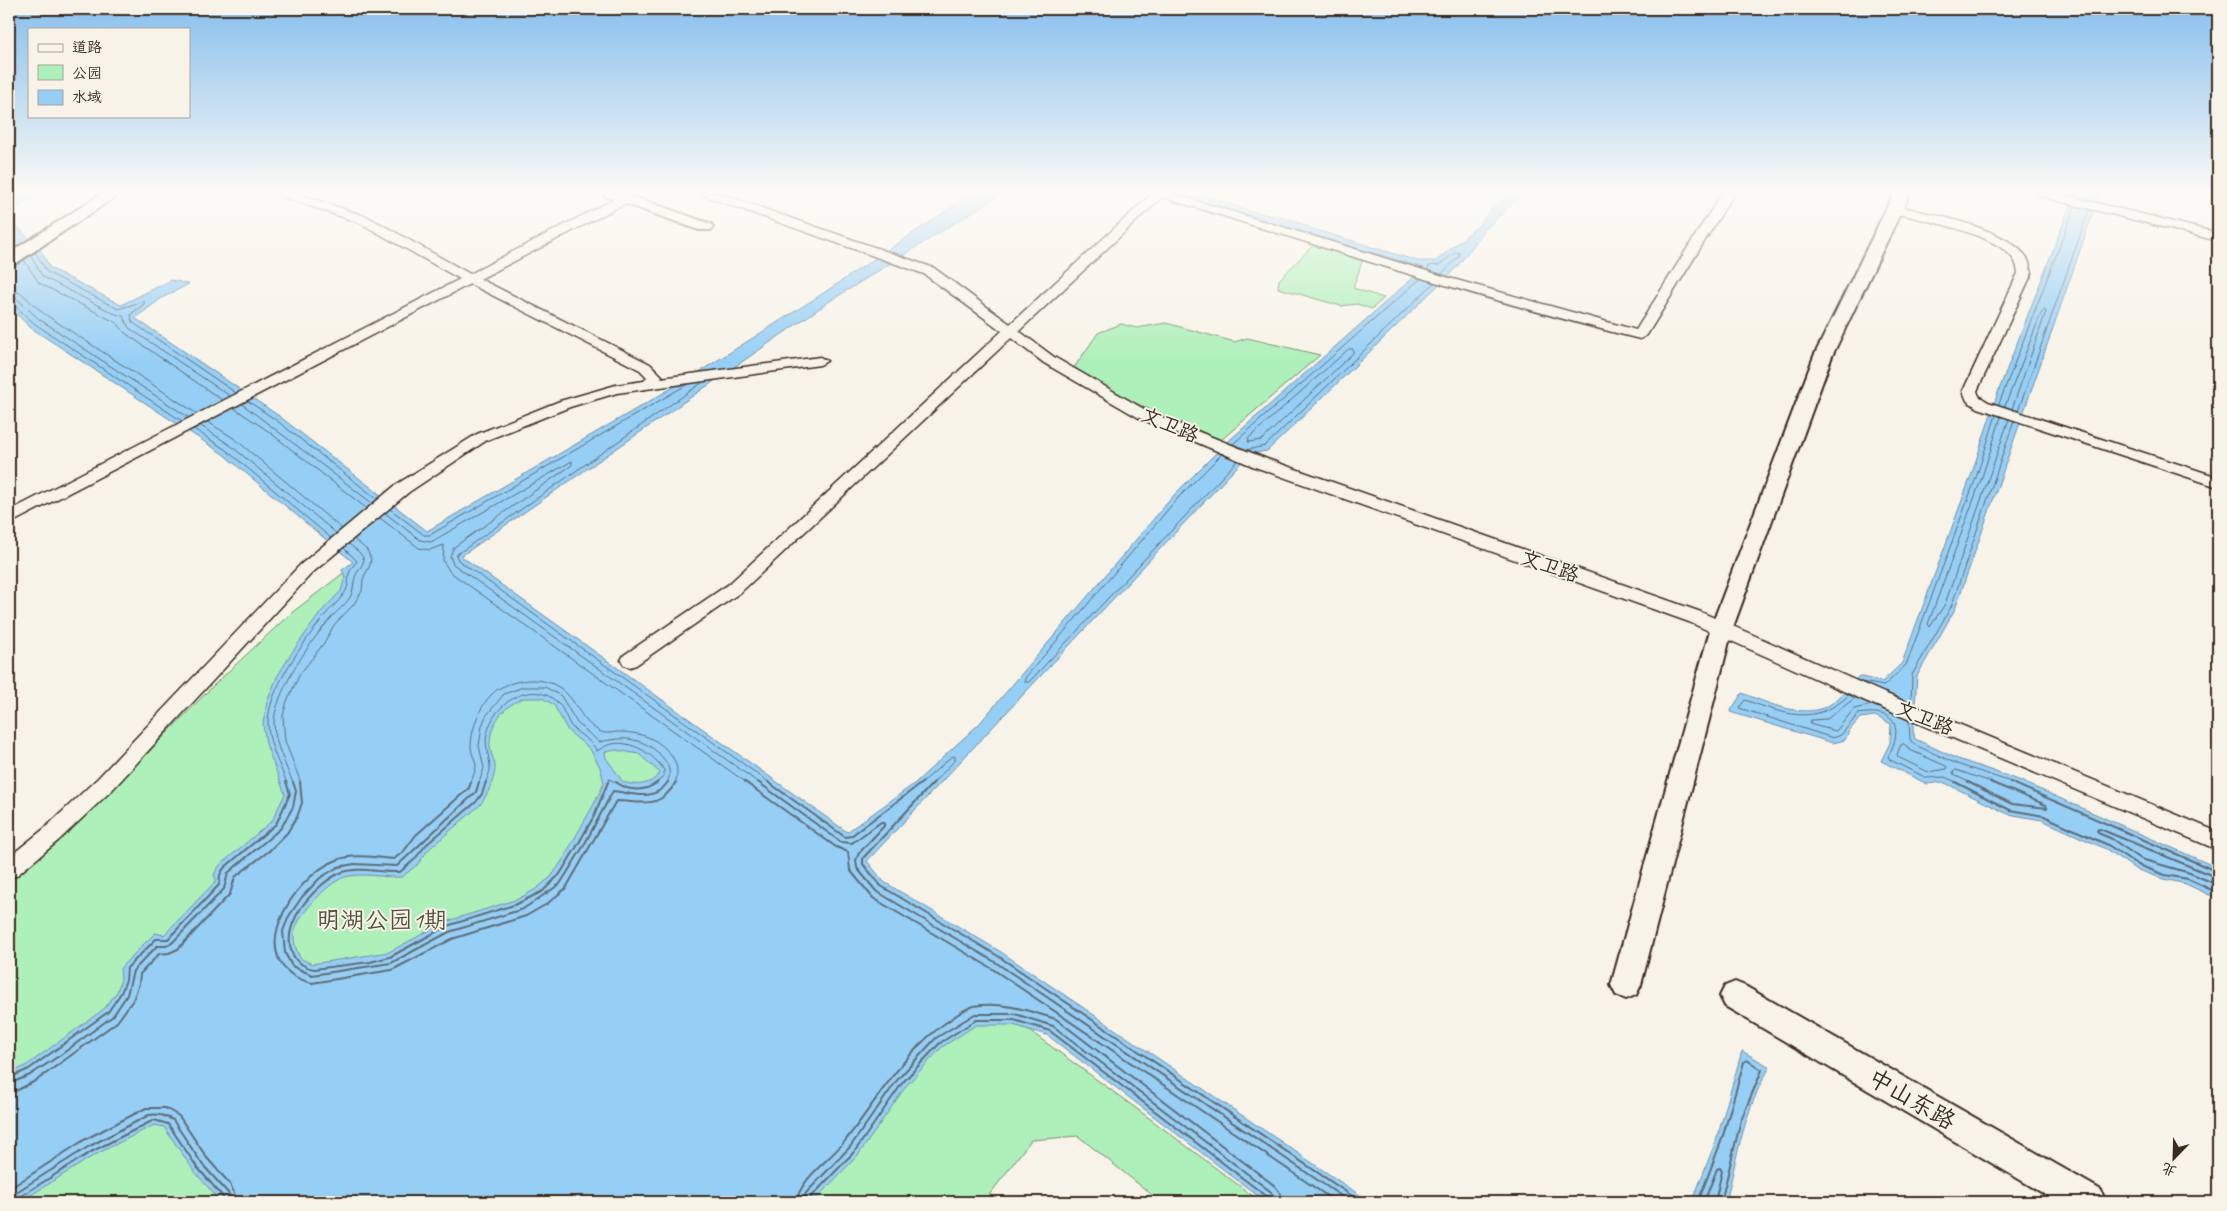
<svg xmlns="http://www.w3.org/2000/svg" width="2227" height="1211" font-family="Caveat,'LXGW WenKai TC',sans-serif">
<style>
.green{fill:#aef0b9;stroke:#748d6c}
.water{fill:#96cff6;stroke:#728da0;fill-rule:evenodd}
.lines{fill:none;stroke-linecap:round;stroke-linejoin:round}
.shore-far1{stroke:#5f6c74;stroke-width:1}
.shore{stroke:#5f6c74;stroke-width:2}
.minor-casing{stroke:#3b2a1e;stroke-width:3}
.major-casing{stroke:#3b2a1e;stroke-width:4}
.minor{fill:#f7f3e8;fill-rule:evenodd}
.major{fill:#f7f3e8;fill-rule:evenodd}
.labels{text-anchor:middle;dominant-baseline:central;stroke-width:4;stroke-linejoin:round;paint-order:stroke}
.street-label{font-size:20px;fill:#3b2a1e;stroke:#f7f3e8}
.near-park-label{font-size:24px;fill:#52523d;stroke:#f7f3e8}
.near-street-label{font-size:24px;fill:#3b2a1e;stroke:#f7f3e8}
</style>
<rect width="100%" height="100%" fill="#f7f3e8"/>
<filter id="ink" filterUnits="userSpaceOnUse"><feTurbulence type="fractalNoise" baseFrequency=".02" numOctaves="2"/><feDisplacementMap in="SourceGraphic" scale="10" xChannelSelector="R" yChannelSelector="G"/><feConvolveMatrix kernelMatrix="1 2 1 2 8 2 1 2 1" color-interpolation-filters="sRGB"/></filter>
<g filter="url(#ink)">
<!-- green -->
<g class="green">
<path d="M1313,245L1363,259L1353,288L1384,298L1372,309L1357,304L1341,306L1278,288L1279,280Z"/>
<path d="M1166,323L1235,342L1247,338L1320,355L1221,440L1069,375L1098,333L1121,324L1137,328Z"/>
<path d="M346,571L647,752L1137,1109L1261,1202H1161L1078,1136L1031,1140L984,1202H9V880L82,820L215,684L290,614Z"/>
</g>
<!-- water -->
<g class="water">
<path d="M11,193H41L9,211V194Z"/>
<path d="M973,193H1003L830,301L461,556L847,832L914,784L979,724L1174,495L1223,446L1424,268L1171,193H1198L1254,212L1293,220L1313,229L1418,261H1436L1478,226L1491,210L1511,193H1523L1485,230L1456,268L1288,431L1267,451L1249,454L867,861L884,882L1001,952L1370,1202H1266L1047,1035L1013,1025H976L942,1047L906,1086L859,1154L813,1202H221L194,1171L164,1127L154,1125L93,1156L20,1202H9V1074L27,1065L104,1009L117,992L121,979L120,969L123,965L155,933L164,935L216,881L214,874L220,865L272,821L285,794L266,744L263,724L267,702L277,677L291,654L321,612L341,591L345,577L342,570L353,562L223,454L31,328L9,307V214L11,225L15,224L41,251L50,268L121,305L171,280L189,284L162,298L135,318L279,416L427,531L696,374L819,296ZM524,698H542L554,705L568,731L590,749L600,767L604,783L594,804L562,861L551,877L536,889L518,899L445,922L389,952L312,964L300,958C297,952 294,944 294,936C294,918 328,882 345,877C363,872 383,878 402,877L418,864L429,849L480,805C487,796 494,781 495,769C496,761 490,754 490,746C489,724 504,705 524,698ZM616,750L639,754L660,773C650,786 637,786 623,782L606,758L605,752Z"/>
<path d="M2075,193H2100L1955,609L1917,676L1913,730L1915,739L1958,759L2016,779L2218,868V899L2186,884L2164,879L2135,869L2106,849L2042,820L2008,814L1943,782L1927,784L1881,761L1890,743L1891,724L1875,716L1860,718L1849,731L1845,740L1833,743L1730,712L1742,693C1765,702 1796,716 1821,709C1836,704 1849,687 1859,676L1882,682L1902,663L1972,473L1997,395Z"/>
<path d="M1742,1051L1770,1067C1745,1108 1737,1156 1726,1202H1692L1717,1138Z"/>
</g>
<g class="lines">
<!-- shore-far1 -->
<g class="shore-far1">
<path d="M35,252L47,272L118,309L144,301V304L131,314L132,322L236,393"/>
<path d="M30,255L43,277L115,314L123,316L129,328L230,396"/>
<path d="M24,260L39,283L117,323L125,333L222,400"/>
<path d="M1428,270L1429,266L1439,265L1456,252L1459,253V256L1442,274"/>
<path d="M9,290L21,293L43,313L196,413"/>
<path d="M9,297L17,299L39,319L188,417"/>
<path d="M9,303L14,305L35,324L182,421"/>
<path d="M1349,349H1353V353L1262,440L1248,442L1249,438Z"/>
<path d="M703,382L456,555L458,560L770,783"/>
<path d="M248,401L276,420L377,499"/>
<path d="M242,404L372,503"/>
<path d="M1999,404L2075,206"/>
<path d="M2005,406L2042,311L2045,309L2046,312L2012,409"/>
<path d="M234,408L268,431L366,508"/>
<path d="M2018,411L2089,210"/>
<path d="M2001,417L1982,477L1928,624L1930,627L1945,604L2009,419"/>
<path d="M208,422L235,439L342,529"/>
<path d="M201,426L230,445L336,533"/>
<path d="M194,429L226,450L331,538"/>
<path d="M1233,444L1420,279"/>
<path d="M1247,450L1265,446L1434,283"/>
<path d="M1222,454L1177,499L1025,678V682H1029L1237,461"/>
<path d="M390,509L424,535H430L688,384"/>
<path d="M385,513L420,540L431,542L572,461V465L454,547L450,556L453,564L759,783"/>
<path d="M380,518L419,548L429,550L444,545L443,561L450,572L747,783"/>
<path d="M1862,682L1884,686L1906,665L1977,475L1996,415"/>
<path d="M1849,695C1815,727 1784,714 1745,700L1739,708L1833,738L1841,735L1858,714C1894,708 1905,725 1888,757L1890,760L1927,778L1945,777L1958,783"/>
<path d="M1855,698L1827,719L1811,720L1809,724L1836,731L1854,709L1872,705"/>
<path d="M1911,703L1912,675L1951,607L2014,421"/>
<path d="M1909,721L1910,739L1913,744L1957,764L2014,783"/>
<path d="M1904,744L1910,750L1946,766L1947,769L1928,772L1898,757L1897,754L1901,745Z"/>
<path d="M287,783C280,765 269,746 268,725C267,690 304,642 325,615C331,608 338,602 343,595C349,588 348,582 349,574C350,569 354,565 357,561L344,548"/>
<path d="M293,783C286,765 275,745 274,725C273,695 311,640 331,618C337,611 344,606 349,599C355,591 352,581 357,573C360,568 362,566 364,560L360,553L349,544"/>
<path d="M301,783L285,741L283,716L287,701L300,674L324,643L334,625L354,604L362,591L363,579L370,565L371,559L367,550L354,539"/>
<path d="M471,783C472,778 476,771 476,765C475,759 471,753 471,747C471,727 483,694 504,686C528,676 556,677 572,700C580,712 586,724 599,731C604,734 611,733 617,732C640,732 660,738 673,758C678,766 678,775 675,783"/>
<path d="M479,783L484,768L479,746L482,726L486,716L504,694L523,687H545L561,696L577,723L599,742C610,740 622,737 634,740C651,743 678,764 667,783"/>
<path d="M485,783C487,779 490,773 490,769C490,753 482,745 489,727C498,701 532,680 556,701C564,707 566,720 572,727C580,736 592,740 597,751C602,748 606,745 612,744C631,740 654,754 664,770V776L656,783"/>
<path d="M608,783L609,779L617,783"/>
<path d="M922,783L951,757L955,756V760L933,783"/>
<path d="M1971,783L1954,775L1953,772L1956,770L1994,783"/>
</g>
<!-- shore -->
<g class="shore">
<path d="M471,782L469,788L416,835L404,851L394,859C376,858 355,853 337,860C291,877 239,965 312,983L392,970L452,939L526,916L547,904L566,888L616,801C641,801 659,811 676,782"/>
<path d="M479,782L476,792L397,866L354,864L338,867L320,878L302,897L289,916L283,931L285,953L292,966L312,975L391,963L449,932L523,909L560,884L583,847L613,791C633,793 653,803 668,782"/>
<path d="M486,782L482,794L476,802L426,845L414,860L400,872C380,873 357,865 338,874C313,887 279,925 293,955C296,962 306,968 314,969L370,962L390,957L447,926L517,904L543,891L560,874L576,848L594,816L608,782"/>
<path d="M616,782C629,792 645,792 658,782"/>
<path d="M745,782L836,847L848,852L850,870L873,898L991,968L1336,1202"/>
<path d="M758,782L841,842L852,843L881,822H884V826L859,853L856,860L857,868L876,891L995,962L1350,1202"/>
<path d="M768,782L845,837L851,836L923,782"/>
<path d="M934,782L863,858V864L881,886L998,956L1361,1202"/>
<path d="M1955,782L2010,810L2044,816L2108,845L2138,865L2165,875L2188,879L2218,893"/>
<path d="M1968,782L2012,804L2047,808L2046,805L1990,782"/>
<path d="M2010,782L2218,872"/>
<path d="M2218,878L2100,829L2097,830L2098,833L2112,839L2141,859L2190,873L2218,885"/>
<path d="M9,1078L29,1069L108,1012L121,993L126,980L127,968L156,939H168L219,885L220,875L224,868L276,824L290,794L286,782"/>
<path d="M9,1084L30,1075L62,1054L113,1016L127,995L133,971L157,946H166L172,943L224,889L228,873L281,828L293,807L296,791L293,782"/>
<path d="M9,1092L18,1090L37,1080L117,1022L133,1000L139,984L140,974L159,954L169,953L178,949L230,894L235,877L269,851L287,833L297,817L302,803L300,782"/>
<path d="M9,1189L84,1140L146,1108H165L179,1116L207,1158L230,1184L238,1202"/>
<path d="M12,1202L13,1196L18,1191L88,1147L149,1115C158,1113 165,1116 173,1120L202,1164L229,1194L230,1202"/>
<path d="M18,1202L21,1196L91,1152L154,1120L168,1124L197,1167L223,1197L224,1202"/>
<path d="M796,1202C802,1176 829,1161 845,1141C879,1098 904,1050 951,1019C958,1014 966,1008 974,1006C1002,1001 1030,1011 1056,1019L1275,1186L1281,1194L1282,1202"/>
<path d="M803,1202L806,1193L850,1147L898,1079L936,1038L975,1014H1015L1053,1026L1270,1191L1274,1196V1202"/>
<path d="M809,1202L811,1197L855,1151L903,1082L940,1043L976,1020H1014L1050,1031L1266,1196L1268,1202"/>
<path d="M1698,1202L1722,1139L1744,1062L1747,1060L1762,1070L1741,1120L1721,1202"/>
<path d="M1704,1202L1717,1169L1720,1168L1722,1171L1715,1202"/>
</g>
<!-- minor casing -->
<g class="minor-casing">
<g id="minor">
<path d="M279,193H295L368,217L470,274L622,195H630L632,198L630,201L480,279L650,364L662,376L661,378L820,357L827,361L820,365L617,393L570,407L487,440L409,492L312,573L112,790L59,840L16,876L9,878V857L45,828L98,778L300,565L397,484L477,434L560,401L616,385L644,381L647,377L640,370L470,284L9,524V511L460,279L360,223L281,196Z"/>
<path d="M703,193H719L934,268L1010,324L1153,193H1171L1453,279L1636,330L1722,193H1734L1647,335L1640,339C1479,299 1321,246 1162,197L1019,331L1054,357L1149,412L1267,459L1701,612L1884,693L2218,832V850L1870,703L1689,622L1255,467L1139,418L1044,363L1011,338L741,592L636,665L630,667L624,665L621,660L624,655L729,584L1002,331L924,274L705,196Z"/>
<path d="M2037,193H2056L2218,233V241L2039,196Z"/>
<path d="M1894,205C1928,214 2007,227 2027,258C2029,262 2030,268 2032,273L1977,391L1979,396L1988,402L2218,477V487L1978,408L1967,401L1963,391L2018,273C2017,269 2017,265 2015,262C2002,234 1918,219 1890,212L1888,209Z"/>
</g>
</g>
<!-- major casing -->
<g class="major-casing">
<g id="major">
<path d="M103,193H121L15,264L9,265V253Z"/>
<path d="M603,193H623L711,224L713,227L711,230H699L605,196Z"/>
<path d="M1894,193H1910L1832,356L1732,630L1641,985L1636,995L1626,999L1616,995L1611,985L1710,630L1814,356Z"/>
<path d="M1735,982L1745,986L2101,1190L2105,1202H2058L1725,1006L1720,996L1725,986Z"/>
</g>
</g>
<!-- minor -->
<use href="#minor" class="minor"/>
<!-- major -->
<use href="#major" class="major"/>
</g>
</g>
<!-- sky -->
<linearGradient id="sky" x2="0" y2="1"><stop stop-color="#87bfee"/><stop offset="0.53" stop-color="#fbfaf5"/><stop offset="1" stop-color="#fbfaf5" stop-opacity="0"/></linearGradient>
<rect width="2227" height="362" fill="url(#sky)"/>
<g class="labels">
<!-- street labels -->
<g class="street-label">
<text transform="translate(1170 425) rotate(23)">文卫路</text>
<text transform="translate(1550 566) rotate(19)">文卫路</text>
<text transform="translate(1925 718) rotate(22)">文卫路</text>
</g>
<!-- near-park labels -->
<g class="near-park-label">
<text x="382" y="920">明湖公园1期</text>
</g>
<!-- near-street labels -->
<g class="near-street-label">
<text transform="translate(1912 1099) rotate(30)">中山东路</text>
</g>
</g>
<!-- margin -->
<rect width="2227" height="1211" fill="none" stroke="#f7f3e8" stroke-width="30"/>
<rect x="15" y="15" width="2197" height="1181" fill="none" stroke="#3b2a1e" stroke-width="2" filter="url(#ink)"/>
<!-- legend -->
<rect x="28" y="28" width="162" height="90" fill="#f7f3e8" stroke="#aca397"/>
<rect x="38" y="44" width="25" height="8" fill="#f7f3e8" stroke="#aca397"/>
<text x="72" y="52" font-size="15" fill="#3b2a1e">道路</text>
<rect x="38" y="65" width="25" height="15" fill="#aef0b9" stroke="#aca397"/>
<text x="72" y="78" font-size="15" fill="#3b2a1e">公园</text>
<rect x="38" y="90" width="25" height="15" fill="#96cff6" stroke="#aca397"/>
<text x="72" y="102" font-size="15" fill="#3b2a1e">水域</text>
<!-- north arrow -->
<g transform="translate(2174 1158) rotate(203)" stroke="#f7f3e8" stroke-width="4" paint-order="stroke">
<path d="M0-4L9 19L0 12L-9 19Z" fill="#3b2a1e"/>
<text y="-8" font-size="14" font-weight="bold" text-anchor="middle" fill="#3b2a1e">北</text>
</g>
</svg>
